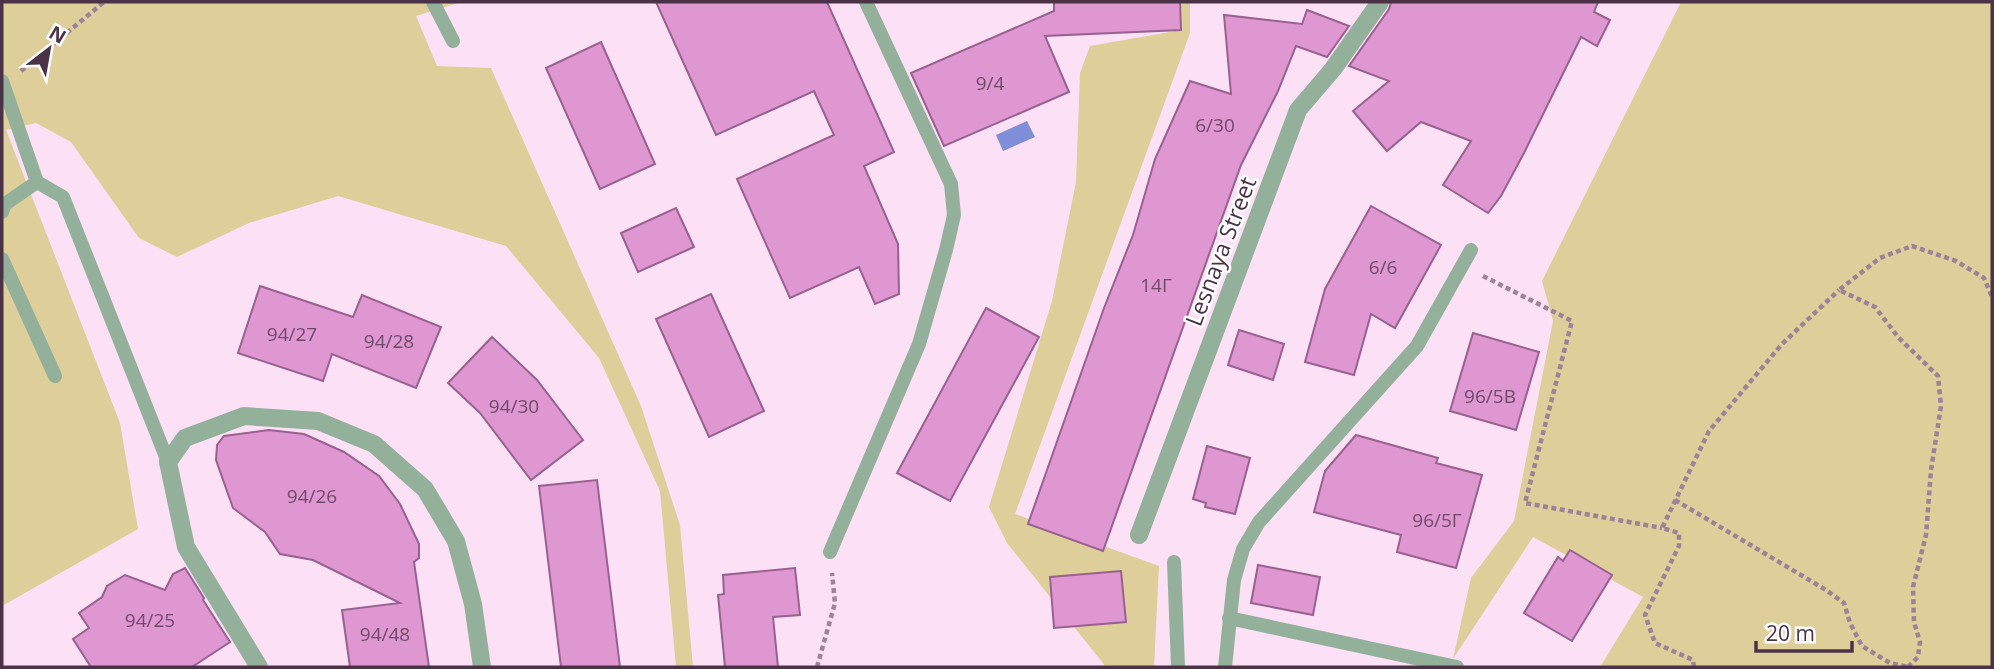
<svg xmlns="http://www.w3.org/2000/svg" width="1994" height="669" font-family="'Open Sans',sans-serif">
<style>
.green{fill:#ddce9a}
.water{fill:#7e8ed9}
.building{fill:#de97d1;stroke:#9a6090;stroke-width:2}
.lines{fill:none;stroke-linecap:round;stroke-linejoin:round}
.path{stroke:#9d8398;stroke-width:4.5;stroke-dasharray:5 3.5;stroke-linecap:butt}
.service{stroke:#93b09b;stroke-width:14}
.minor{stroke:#93b09b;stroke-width:18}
.labels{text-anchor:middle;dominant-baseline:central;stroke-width:5;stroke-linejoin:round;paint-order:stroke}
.number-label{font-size:19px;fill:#704b6a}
.street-label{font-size:23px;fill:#4c3247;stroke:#fff}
</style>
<rect width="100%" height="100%" fill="#fce1f6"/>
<!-- green -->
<g class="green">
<path d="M2,2H461L416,16L437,66L491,68L641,406L680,525L693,667H676L660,491L599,358L506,246L338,196L249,223L177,257L139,238L71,142L36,123L6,130L120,423L138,529L2,606Z"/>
<path d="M1180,2H1190V33L1015,514L1159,566L1154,667H1106L1007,543L989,507L1052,301L1076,182L1080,73L1090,46L1181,30Z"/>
<path d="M1681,2H1992V667H1600L1643,597L1533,537L1453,659L1471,578L1514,521L1553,321L1542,281Z"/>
</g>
<!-- water -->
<path class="water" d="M1027,121L1035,137L1003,151L996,135Z"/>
<!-- building -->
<g class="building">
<path d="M656,2H827L894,152L864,166L898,244L899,294L875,304L859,267L790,298L737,179L834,135L814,91L716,135Z"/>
<path d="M1054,2H1180L1181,30L1045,36L1069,92L944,146L911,73L1054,11Z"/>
<path d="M1391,2H1598L1594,12L1610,20L1597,46L1581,37L1524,153L1501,196L1488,213L1443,185L1471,141L1421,122L1387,151L1353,111L1389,81L1349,66L1389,9Z"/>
<path d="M1307,10L1349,26L1327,57L1296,46L1278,91L1241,165L1103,551L1028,524L1104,308L1133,235L1155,159L1190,81L1231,94L1224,15L1302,24Z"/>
<path d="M601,42L655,164L600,189L546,68Z"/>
<path d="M1371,206L1441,245L1395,328L1371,314L1354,375L1305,362L1325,289Z"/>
<path d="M676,208L694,247L638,272L621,233Z"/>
<path d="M260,286L353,317L362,295L441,327L416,388L332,354L323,381L238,353Z"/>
<path d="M711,294L764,411L709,437L656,319Z"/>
<path d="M986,308L1039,337L950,501L897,473Z"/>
<path d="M1239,330L1284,344L1273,380L1228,365Z"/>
<path d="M1473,333L1539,352L1516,430L1450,411Z"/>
<path d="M492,337L537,380L583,440L531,480L480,413L448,383Z"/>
<path d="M269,430L304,434L344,452L379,476L400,504L419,544V558L414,562L429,667H350L342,610L400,603L313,560L280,554L265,532L233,508L216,460L217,445L224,436Z"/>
<path d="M1356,435L1438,458L1436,463L1482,475L1456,568L1397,552L1401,535L1314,512L1325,471Z"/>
<path d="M1207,446L1250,458L1235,514L1205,507L1206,503L1193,499Z"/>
<path d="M597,480L620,667H561L539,486Z"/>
<path d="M1570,550L1612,575L1572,641L1524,613L1558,557L1563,561Z"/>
<path d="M1258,565L1320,577L1313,615L1251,603Z"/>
<path d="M185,568L204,598L203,600L230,642L192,667H91L73,639L89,628L79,613L102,597L107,586L125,575L165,590L173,574Z"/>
<path d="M795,568L800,615L773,617L778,667H725L718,595L724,594L723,575Z"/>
<path d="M1121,571L1126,622L1054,628L1050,577Z"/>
</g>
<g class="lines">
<!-- path -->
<g class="path">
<path d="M21,71L104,2"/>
<path d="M1483,276L1572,321L1525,503L1662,528"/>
<path d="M1675,500L1826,590L1844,603L1850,623L1862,646L1890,663L1908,667"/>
<path d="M817,667L835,603L832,573"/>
<path d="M1694,667L1693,660L1655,643L1645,615L1679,546V533L1662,528L1709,431L1782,344L1839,290"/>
<path d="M1908,667L1918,657L1920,642L1914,622L1913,587L1926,535L1931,470L1941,406L1938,376L1898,337L1875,307L1839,290L1880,258L1912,246L1956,261L1984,278L1992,297"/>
</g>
<!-- service -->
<g class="service">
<path d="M433,2L453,41"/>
<path d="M2,81L37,182"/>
<path d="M2,212L5,204L37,182L63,197L168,462"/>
<path d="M2,259L55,376"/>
<path d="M830,552L919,344L946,250L954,215L951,184L866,2"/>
<path d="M1174,562L1178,667"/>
<path d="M1229,618L1457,667"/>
<path d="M1225,667L1234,580L1243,549L1259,522L1417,346L1471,250"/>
</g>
<!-- minor -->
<g class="minor">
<path d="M1139,535L1298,110L1333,69L1380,2"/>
<path d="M259,667L186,547L168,462L185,438L244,416L318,421L374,444L425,489L456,541L473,604L482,667"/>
</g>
</g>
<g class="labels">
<!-- number labels -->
<g class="number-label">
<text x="990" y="83">9/4</text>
<text x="1215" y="125">6/30</text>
<text x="1383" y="267">6/6</text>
<text x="1156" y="285">14Г</text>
<text x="292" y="334">94/27</text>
<text x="389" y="341">94/28</text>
<text x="1490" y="396">96/5В</text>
<text x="514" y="406">94/30</text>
<text x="312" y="496">94/26</text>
<text x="1437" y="520">96/5Г</text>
<text x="150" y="620">94/25</text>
<text x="385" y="634">94/48</text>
</g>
<!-- street labels -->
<g class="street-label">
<text transform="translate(1220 251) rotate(-69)">Lesnaya Street</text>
</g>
</g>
<!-- border -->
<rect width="1994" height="669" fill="none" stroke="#4c3247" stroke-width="7"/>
<!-- north arrow -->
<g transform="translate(49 49) rotate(31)" stroke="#ffffff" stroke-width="5" paint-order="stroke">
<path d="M0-5L12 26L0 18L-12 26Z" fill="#4c3247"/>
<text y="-10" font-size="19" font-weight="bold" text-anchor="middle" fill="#4c3247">N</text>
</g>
<!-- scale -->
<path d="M1756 641v10h96v-10" fill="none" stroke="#4c3247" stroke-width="3.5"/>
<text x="1766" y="641" font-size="21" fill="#4c3247" stroke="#ffffff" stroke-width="5" paint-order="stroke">20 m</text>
</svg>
